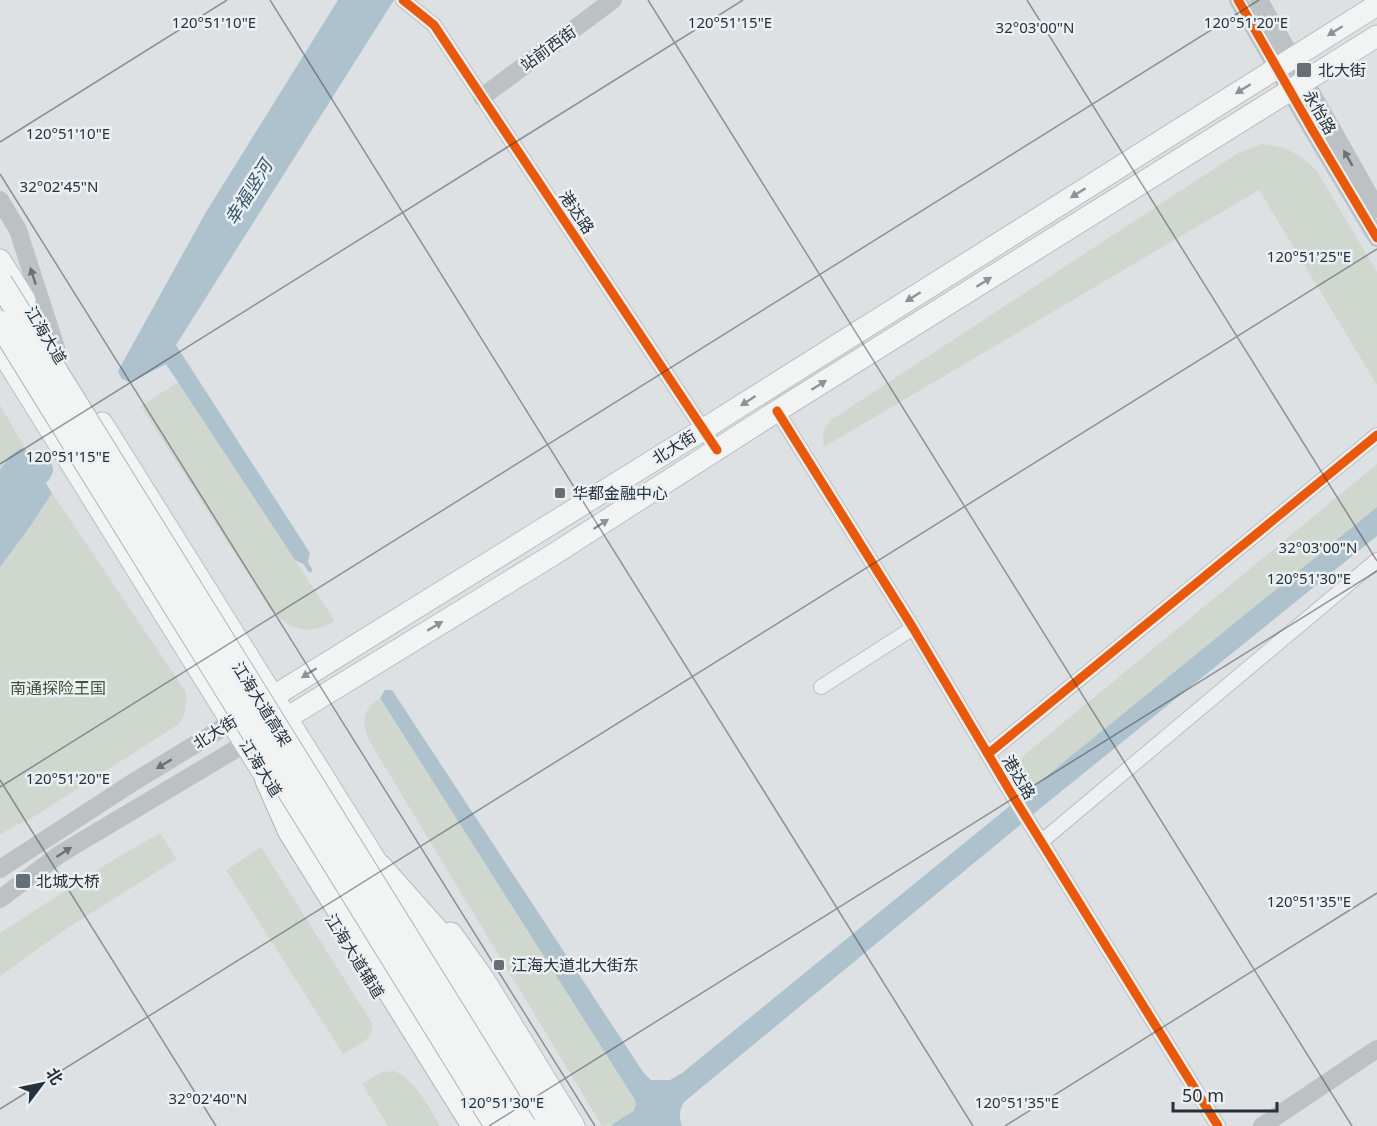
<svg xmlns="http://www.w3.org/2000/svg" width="1377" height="1126" font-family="'Noto Sans','Noto Sans SC',sans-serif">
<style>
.green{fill:#d0d7cf}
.water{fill:#adc2cd}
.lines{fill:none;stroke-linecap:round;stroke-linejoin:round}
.stream{stroke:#adc2cd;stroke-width:4.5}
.river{stroke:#adc2cd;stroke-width:26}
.street-casing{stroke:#bcbfc1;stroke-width:16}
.primary-casing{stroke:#bbbec1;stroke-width:23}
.highway-casing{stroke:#b0b4b8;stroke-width:26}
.street{stroke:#edeff0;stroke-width:14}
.secondary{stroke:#bcc1c3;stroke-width:18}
.primary{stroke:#f2f4f4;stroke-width:21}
.highway{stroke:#f2f4f4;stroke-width:24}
.highway-bridge-casing{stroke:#b0b4b8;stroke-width:26;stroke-linecap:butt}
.highway-bridge{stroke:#f2f4f4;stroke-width:24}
.cycleway-casing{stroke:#ebf0f3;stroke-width:13}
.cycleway{stroke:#e8590c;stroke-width:9}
.oneway{fill:#8c9298}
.oneway2{fill:#6a7278}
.ticks{fill:none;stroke:#27313b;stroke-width:1.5;stroke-opacity:0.45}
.poi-dot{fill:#676f76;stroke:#ebf0f3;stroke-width:2}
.labels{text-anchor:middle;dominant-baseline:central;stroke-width:5;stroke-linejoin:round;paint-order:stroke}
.street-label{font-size:16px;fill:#27313b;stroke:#ebf0f3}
.poi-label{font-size:16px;fill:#27313b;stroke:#ebf0f3;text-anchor:start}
.park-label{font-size:16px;fill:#405535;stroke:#ebf0f3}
.water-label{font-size:18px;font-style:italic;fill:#34556c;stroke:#ebf0f3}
.ticks-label{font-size:15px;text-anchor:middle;fill:#27313b;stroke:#ebf0f3;stroke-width:5;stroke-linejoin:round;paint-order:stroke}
</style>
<rect width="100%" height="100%" fill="#dee1e3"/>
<!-- green -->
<g class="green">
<path d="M1261,144C1285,146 1301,154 1317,171L1377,272V385L1259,190L824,447C822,435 823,429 831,420L1238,153Z"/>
<path d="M178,382L335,621C309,636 291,631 270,609L141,406Z"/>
<path d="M0,405L26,450L21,448L11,455L0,470Z"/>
<path d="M1377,464V507L1024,795C1015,781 1016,771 1023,756Z"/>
<path d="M0,485L29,528L52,493L186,692C187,705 186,714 179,724L27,821L12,827L0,835Z"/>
<path d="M380,698L635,1100L636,1104C631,1115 614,1126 602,1126L368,739C362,719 362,710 380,698Z"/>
<path d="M160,833L177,859L66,929L0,976V933L113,860Z"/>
<path d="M261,847L372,1023C375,1040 356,1046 343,1054L226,870Z"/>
<path d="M395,1071C417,1082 428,1106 440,1126H388L362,1084L382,1072Z"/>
</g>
<!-- water -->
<g class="water">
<path d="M338,0H394L176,345L310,553L307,566L295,560L166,364L130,383L121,378L118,371L206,212Z"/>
<path d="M21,448L26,450L52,493L29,528L0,567V470L11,455Z"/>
<path d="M1377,507V536L1037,811L684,1102C679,1110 679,1117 682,1126H610L633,1111L636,1104L635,1100L380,698L385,690H392L643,1072L651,1080H670L682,1073Z"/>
</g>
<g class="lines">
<!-- stream -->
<path class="stream" d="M305,562L310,570"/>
<!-- river -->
<path class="river" d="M0,516L40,470"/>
<!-- street casing -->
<g class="street-casing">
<g id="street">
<path d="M403,0L434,25L717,450"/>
<path d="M777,411L913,628L1014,798L1218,1126"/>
<path d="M821,687L913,628"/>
<path d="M988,754L1377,435"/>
<path d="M1042,841L1377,560"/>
</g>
</g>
<!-- primary casing -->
<g class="primary-casing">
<g id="primary">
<path d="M0,260L25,300"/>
<path d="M0,349L275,792"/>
<path d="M102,423L388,880"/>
<path d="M232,722L704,429L1377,5"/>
<path d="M246,743L551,556L777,411L1377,36"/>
<path d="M408,911L542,1126"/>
<path d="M451,933L483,978L574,1126"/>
</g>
</g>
<!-- highway casing -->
<g class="highway-casing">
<g id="highway">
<path d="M267,779L290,831L474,1126"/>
<path d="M380,867L442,937L556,1126"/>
</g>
</g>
<!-- street -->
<use href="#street" class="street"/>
<!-- secondary -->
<g class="secondary">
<path d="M1238,0L1313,131L1377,238"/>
<path d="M1259,0L1377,209"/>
<path d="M482,97L613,0"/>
<path d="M0,200L18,230L57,351"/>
<path d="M0,869L132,783L232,722"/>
<path d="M0,899L60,854L246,743"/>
<path d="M1262,1126L1377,1049"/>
</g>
<!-- primary -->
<use href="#primary" class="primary"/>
<!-- highway -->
<use href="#highway" class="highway"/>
<!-- highway-bridge casing -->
<g class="highway-bridge-casing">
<g id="highway-bridge">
<path d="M0,282L524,1126"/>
<path d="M0,323L497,1126"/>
</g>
</g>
<!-- highway-bridge -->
<use href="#highway-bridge" class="highway-bridge"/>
<!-- cycleway casing -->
<g class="cycleway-casing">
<g id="cycleway">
<path d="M403,0L434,25L717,450"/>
<path d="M1238,0L1313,131L1377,238"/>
<path d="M777,411L913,628L1014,798L1218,1126"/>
<path d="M988,754L1377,435"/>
</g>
</g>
<!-- cycleway -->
<use href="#cycleway" class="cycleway"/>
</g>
<!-- one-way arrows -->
<defs><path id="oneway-solid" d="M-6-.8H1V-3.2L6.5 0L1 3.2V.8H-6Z" transform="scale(1.5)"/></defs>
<g class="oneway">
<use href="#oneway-solid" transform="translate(1335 31) rotate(148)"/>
<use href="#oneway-solid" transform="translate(1243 89) rotate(148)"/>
<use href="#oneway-solid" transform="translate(1078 193) rotate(148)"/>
<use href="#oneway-solid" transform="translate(984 282) rotate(-32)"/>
<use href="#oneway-solid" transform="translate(913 297) rotate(148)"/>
<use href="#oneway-solid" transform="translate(819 385) rotate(-32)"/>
<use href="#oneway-solid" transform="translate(748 401) rotate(147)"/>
<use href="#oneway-solid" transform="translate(601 524) rotate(-33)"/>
<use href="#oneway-solid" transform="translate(435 626) rotate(-31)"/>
<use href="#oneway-solid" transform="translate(309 673) rotate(148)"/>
</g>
<g class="oneway2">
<use href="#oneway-solid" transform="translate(1348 158) rotate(-120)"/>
<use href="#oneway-solid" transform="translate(33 276) rotate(-108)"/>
<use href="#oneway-solid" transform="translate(164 764) rotate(149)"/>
<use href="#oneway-solid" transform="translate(64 852) rotate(-33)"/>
</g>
<!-- ticks -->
<path class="ticks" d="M270,0L973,1126M648,0L1352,1126M1027,0L1377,561M0,142L227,0M0,174L595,1126M0,464L743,0M0,780L216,1126M0,787L1259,0M0,1109L1377,249M489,1126L1377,571M1005,1126L1377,893"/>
<!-- markers -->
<g class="poi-dot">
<rect x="1296" y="62" width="16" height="16" rx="3"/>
<rect x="554" y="487" width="12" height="12" rx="3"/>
<rect x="15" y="873" width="16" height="16" rx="3"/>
<rect x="493" y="959" width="12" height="12" rx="3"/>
</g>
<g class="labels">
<!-- street labels -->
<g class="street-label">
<text transform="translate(548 48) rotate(-36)">站前西街</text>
<text transform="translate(1320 112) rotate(60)">永怡路</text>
<text transform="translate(577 212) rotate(56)">港达路</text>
<text transform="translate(46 335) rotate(59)">江海大道</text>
<text transform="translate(674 447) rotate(-32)">北大街</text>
<text transform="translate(262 704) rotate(58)">江海大道高架</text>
<text transform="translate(215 732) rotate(-32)">北大街</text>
<text transform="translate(261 768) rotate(58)">江海大道</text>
<text transform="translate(1019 777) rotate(59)">港达路</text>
<text transform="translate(355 956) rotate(58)">江海大道辅道</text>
</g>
<!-- poi labels -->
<g class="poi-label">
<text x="1318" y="70">北大街</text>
<text x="572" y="493">华都金融中心</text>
<text x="36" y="881">北城大桥</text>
<text x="511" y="965">江海大道北大街东</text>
</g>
<!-- park labels -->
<g class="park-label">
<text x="58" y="688">南通探险王国</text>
</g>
<!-- water labels -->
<g class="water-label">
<text transform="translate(248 192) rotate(-58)">幸福竖河</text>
</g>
</g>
<g class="ticks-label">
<text x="214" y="28">120°51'10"E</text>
<text x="730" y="28">120°51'15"E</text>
<text x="1246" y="28">120°51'20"E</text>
<text x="1035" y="33">32°03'00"N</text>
<text x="68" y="139">120°51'10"E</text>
<text x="59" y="192">32°02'45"N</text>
<text x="1309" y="262">120°51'25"E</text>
<text x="68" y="462">120°51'15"E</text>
<text x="1318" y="553">32°03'00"N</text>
<text x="1309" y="584">120°51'30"E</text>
<text x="68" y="784">120°51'20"E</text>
<text x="1309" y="907">120°51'35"E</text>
<text x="208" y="1104">32°02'40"N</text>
<text x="502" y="1108">120°51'30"E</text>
<text x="1017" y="1108">120°51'35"E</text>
</g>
<!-- north arrow -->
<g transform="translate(42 1084) rotate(58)" stroke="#ebf0f3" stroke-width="4.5" paint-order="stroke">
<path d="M0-4.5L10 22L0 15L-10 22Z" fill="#27313b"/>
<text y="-9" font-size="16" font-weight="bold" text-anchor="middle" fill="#27313b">北</text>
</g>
<!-- scale -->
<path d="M1173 1102v9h104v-9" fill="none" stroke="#27313b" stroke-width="3"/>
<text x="1182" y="1102" font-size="18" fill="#27313b" stroke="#ebf0f3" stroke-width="4.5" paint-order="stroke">50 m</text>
</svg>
